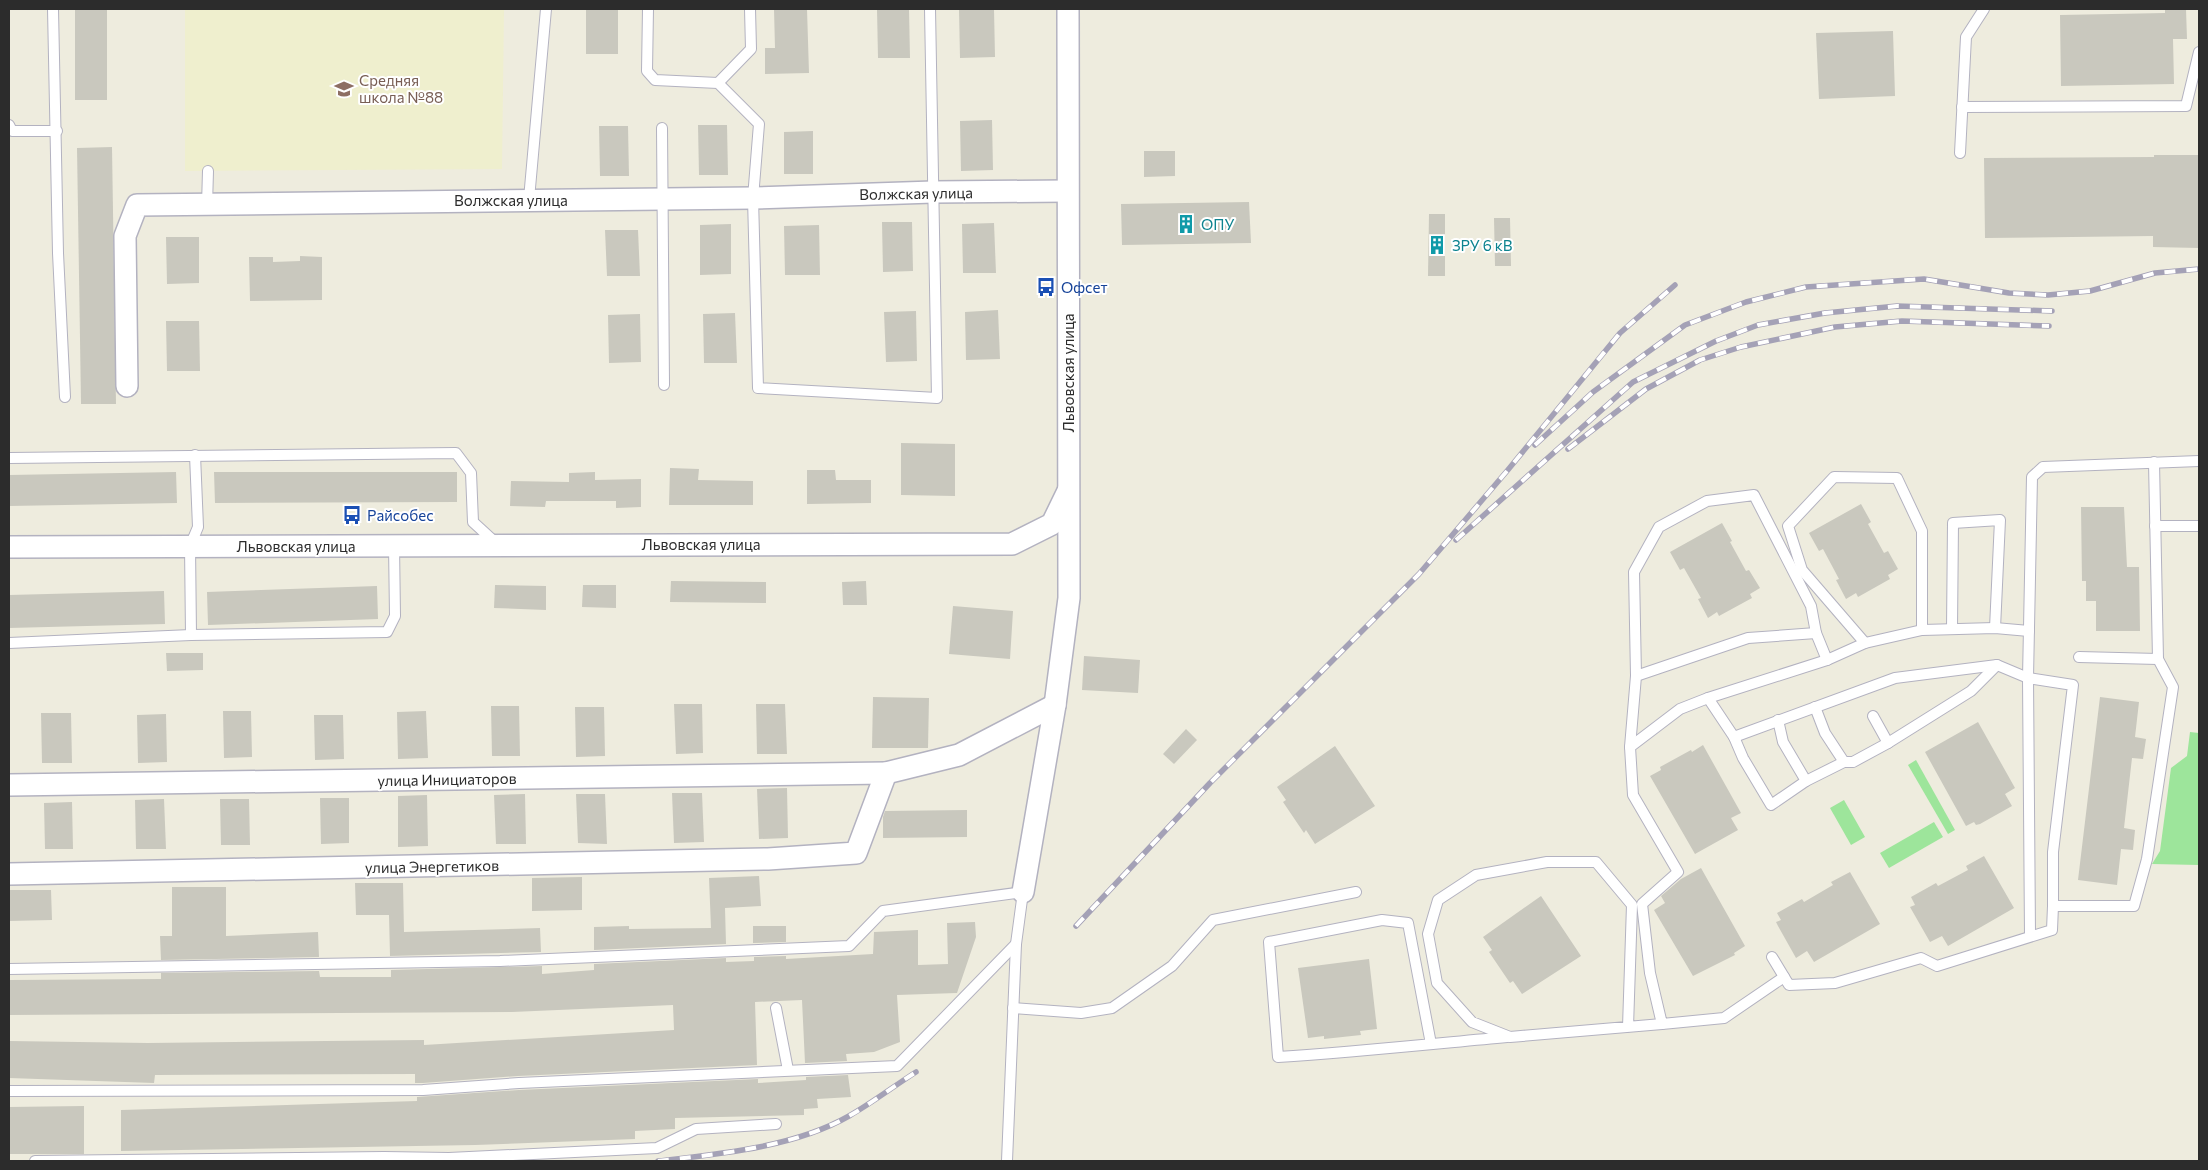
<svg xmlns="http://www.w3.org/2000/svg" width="2208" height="1170" font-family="Commissioner,sans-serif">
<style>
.education{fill:#efefce}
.green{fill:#9de59b}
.building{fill:#c9c8be}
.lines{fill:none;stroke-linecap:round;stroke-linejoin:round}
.service-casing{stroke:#b3b2c0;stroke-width:12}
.minor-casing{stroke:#b3b2c0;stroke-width:24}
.service{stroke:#fff;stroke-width:10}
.minor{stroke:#fff;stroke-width:21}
.rail-casing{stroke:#a4a1b6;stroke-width:5.5}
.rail{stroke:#fff;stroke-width:4;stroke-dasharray:11;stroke-linecap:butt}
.labels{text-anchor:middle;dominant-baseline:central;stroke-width:4;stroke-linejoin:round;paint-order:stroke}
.education-label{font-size:15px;fill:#785e54;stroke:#fff;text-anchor:start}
.street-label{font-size:15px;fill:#2c2c2c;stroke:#fff}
.culture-label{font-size:15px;fill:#0d838f;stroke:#fff;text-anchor:start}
.transit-label{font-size:15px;fill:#164399;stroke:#fff;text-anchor:start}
</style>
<rect width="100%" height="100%" fill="#eeecde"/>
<!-- education -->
<path class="education" d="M185,9H504L502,169L185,171Z"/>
<!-- green -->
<g class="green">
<path d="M2190,732L2199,733V865L2152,864L2160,851L2171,768L2187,756Z"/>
<path d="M1916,760L1955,830L1948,834L1908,765Z"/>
<path d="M1844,800L1865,837L1851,845L1830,808Z"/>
<path d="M1934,822L1943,837L1889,868L1880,853Z"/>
</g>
<!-- building -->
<g class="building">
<rect x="75" y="9" width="32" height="91"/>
<rect x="586" y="9" width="32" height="45"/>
<path d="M774,9H807L809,73L765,74V48H775Z"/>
<path d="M877,9H909L910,58H878Z"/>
<path d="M959,9H994L995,57L960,58Z"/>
<path d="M2165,9H2186L2187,39H2173L2174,84L2061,86L2060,15L2165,13Z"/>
<path d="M1893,31L1895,96L1819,99L1816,33Z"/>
<path d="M992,120L993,170L961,171L960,121Z"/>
<path d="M698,125H727L728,175H699Z"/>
<path d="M599,126H628L629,176H600Z"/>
<path d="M813,131V174H784V132Z"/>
<path d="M112,147L116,404H81L77,148Z"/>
<path d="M1144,151H1175V176L1144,177Z"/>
<path d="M2154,155H2199V248L2153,247V236L1985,238L1984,158L2154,157Z"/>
<path d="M1249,202L1251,243L1122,245L1121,204Z"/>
<path d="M1429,214H1445V276H1428Z"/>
<path d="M1494,218H1510L1511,266H1495Z"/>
<path d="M882,222H912L913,271L883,272Z"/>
<path d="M994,223L996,273H963L962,224Z"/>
<path d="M731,224V274L700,275V225Z"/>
<path d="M819,225L820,275H785L784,226Z"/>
<path d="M605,230H638L640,276H607Z"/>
<path d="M166,237H199V283L167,284Z"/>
<path d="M300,256L322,257V300L250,301L249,257H273V262L300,261Z"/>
<path d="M998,310L1000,359L966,360L965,312Z"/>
<path d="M916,311L917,361L886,362L884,312Z"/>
<path d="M735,313L737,363H704L703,314Z"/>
<path d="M640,314L641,362L609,363L608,315Z"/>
<path d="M166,321H199L200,371H167Z"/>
<path d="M901,443L955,444V496L901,495Z"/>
<path d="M670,468L699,469L698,480L753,481V505H669Z"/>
<path d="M807,470H835L836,480H871V503L807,504Z"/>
<path d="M176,472L177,503L9,506V475Z"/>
<path d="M214,472H457V502L215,503Z"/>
<path d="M595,472V480L641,479V507L616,508V501H546L545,507L510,506L511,481L569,482V473Z"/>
<path d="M1861,504L1871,522L1868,524L1884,553L1888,551L1898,569L1888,575L1890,579L1858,597L1856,593L1846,599L1836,580L1839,579L1823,549L1819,551L1809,533Z"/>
<path d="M2081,507H2124L2127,567H2139L2140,631H2096V601H2086V581H2082Z"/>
<path d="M1722,523L1732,541L1730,542L1746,571L1749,570L1760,588L1750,594L1752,598L1719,616L1717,612L1708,618L1698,599L1701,598L1684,568L1680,570L1670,552Z"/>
<path d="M671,581L766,582V603L670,602Z"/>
<path d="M866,581L867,605H843L842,582Z"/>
<path d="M495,585L546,586V610L494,608Z"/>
<path d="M583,585H616V608L582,607Z"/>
<path d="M377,586L378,619L208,625L207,592Z"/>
<path d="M164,591L165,624L9,628V595Z"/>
<path d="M953,606L1013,611L1010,659L949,654Z"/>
<path d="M166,653H203V670L167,671Z"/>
<path d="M1084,656L1140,660L1138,693L1082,690Z"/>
<path d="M873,697L929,698L928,748H872Z"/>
<path d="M2100,697L2139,702L2135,737L2146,739L2143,759L2132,758L2124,828L2135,830L2133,850L2121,849L2117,885L2078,880Z"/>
<path d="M674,704H702L703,753L676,754Z"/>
<path d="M756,704H785L787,754H757Z"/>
<path d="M491,706H519L520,756H492Z"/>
<path d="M575,707H604L605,756L576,757Z"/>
<path d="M223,711H251L252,757L224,758Z"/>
<path d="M426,711L428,758L398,759L397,712Z"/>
<path d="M41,713H71L72,763H42Z"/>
<path d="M166,714L167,762L138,763L137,715Z"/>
<path d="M314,715H343L344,759L315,760Z"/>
<path d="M1978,722L2015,788L2005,794L2012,806L1980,824L1976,825L1974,822L1966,826L1925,752Z"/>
<path d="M1186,729L1197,740L1174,764L1163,754Z"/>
<path d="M1703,745L1741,813L1731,818L1738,830L1695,854L1650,776L1661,770L1660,767L1691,750L1692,752Z"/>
<path d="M1335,746L1375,806L1315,844L1306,830L1304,833L1283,802L1286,800L1277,787Z"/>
<path d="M787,788L788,838L759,839L757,789Z"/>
<path d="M672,793H702L704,842L674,843Z"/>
<path d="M525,794L526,844H496L494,795Z"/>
<path d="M576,794H605L607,844L578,843Z"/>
<path d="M427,795L428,846L398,847V796Z"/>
<path d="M320,798H349V843L321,844Z"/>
<path d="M164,799L166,849H136L135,800Z"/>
<path d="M220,799H249L250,845H221Z"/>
<path d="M72,802L73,849H45L44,803Z"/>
<path d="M967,810V837L883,838V817L885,811Z"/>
<path d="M1984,856L2014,908L1948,946L1942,936L1930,942L1910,907L1915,905L1911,897L1936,883L1938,886L1968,870L1966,866Z"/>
<path d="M1701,868L1745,946L1734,953L1735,955L1693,976L1654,910L1665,903L1661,896L1681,879Z"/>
<path d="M1850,872L1880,924L1814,962L1807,951L1796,958L1778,926L1776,922L1781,920L1777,913L1802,899L1804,902L1833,885L1831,882Z"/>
<path d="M759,876L761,906L725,908L726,944L594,950V927L629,926V929L711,928L709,878Z"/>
<path d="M582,877V910L532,911V878Z"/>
<path d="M355,883H403L404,932L540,928L541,952L390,956L389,915H356Z"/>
<path d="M172,887H226V936L318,932L319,957L161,960L160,936H172Z"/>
<path d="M9,890H51L52,920L9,921Z"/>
<path d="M1541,896L1581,956L1522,994L1513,981L1510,983L1489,952L1492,950L1483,937Z"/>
<path d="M975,922L976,937L957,993L897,995L900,1042L874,1052L846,1054L847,1061L805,1063L802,1000L755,1002L757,1065L518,1076L423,1083H415V1074L155,1075L154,1083L9,1078V1041L148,1043L424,1040V1045L674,1030L673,1005L512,1012L9,1015V980L161,979V973L319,971L320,977H391V970L542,966V974L594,970V964L726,958V962L754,961V957L786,956V959L873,954L874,932L918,930V965L948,964L947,923Z"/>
<path d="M753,926H786V942L753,943Z"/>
<path d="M1369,959L1377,1029L1360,1031L1361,1035L1324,1039V1036L1308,1038L1298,968Z"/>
<path d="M848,1075L851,1097L817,1099L818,1108L804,1109V1115L675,1118V1129L635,1131V1139L475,1145L121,1151V1110L417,1101V1097L519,1090L758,1079V1083L806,1080V1077Z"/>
<path d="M84,1106V1154H9V1107Z"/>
</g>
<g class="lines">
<!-- service casing -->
<g class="service-casing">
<g id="service">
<path d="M53,9L58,253L65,397"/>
<path d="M648,9L647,71L655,80L718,83L759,124L753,198L758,388L937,398L930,9"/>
<path d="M718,83L751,49L750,9"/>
<path d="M1962,107L2186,106L2199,52"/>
<path d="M9,125L12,131H57"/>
<path d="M662,128L664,385"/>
<path d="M1960,153L1966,37L1984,9"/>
<path d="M529,199L546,9"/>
<path d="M207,205L208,171"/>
<path d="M9,458L456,453L471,473L473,522L497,544"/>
<path d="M2155,526H2199"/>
<path d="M1952,629L1953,523L2000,520L1995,628"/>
<path d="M1816,633L1827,660"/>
<path d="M191,635L190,546L198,527L195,455"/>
<path d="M9,643L191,635L387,632L395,616L394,545"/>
<path d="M1865,643L1802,570L1788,526L1834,477L1897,478L1922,531V630"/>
<path d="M2079,657L2158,659L2154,462"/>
<path d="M1708,698L1827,660L1865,643L1922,630L1995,628L2029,631"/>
<path d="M1815,707L1825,733L1844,762H1853L1888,743"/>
<path d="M1873,716L1888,743L1971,691L1997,665"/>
<path d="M1778,720L1783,742L1806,781L1844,762"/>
<path d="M1734,737L1895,678L1997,665L2028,678L2073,685L2053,852V906H2134L2147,859L2173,687L2158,659"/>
<path d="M1630,747L1636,676L1634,572L1659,527L1707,501L1754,495L1811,606L1816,633L1748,638L1636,676"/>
<path d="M2030,935L2028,678L2032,477L2043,467L2199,461"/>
<path d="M1772,957L1789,985L1835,983L1921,958L1937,966L2052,930L2053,906"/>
<path d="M9,969L500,961L849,946L883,911L1023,892L1016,944L1007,1161"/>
<path d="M1784,977L1724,1018L1662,1024L1650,973L1642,904L1678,872L1633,795L1630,747L1680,709L1708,698L1734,737L1743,758L1771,805L1806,781"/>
<path d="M776,1008L788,1070"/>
<path d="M1013,1008L1081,1013L1112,1008L1172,966L1213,920L1356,892"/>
<path d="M1628,1027L1632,905L1596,862H1547L1476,875L1438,900L1428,934L1437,983L1472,1022L1510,1037L1662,1024"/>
<path d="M1431,1044L1408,923L1382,920L1269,942L1278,1057C1355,1052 1431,1044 1507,1037"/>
<path d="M9,1091L423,1090L519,1083L897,1066L1016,944"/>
<path d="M35,1161L384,1157L449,1158L657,1148L696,1129L776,1124"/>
</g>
</g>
<!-- minor casing -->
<g class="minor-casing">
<g id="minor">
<path d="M127,386L125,236L137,205L753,198L933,192L1067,191"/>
<path d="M9,547L1012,544L1052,524L1068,491"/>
<path d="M9,785L886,773"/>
<path d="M9,874L768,859L856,853L886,773L959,755L1055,705"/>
<path d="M1023,892L1055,705L1069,598L1068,9"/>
</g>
</g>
<!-- service -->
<use href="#service" class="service"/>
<!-- minor -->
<use href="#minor" class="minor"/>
<!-- rail casing -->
<g class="rail-casing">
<g id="rail">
<path d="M1535,445L1593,392L1685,325L1746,302L1806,287L1924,279L2009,293L2048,295L2090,291L2155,273L2199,269"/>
<path d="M1568,449L1646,389L1700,360L1741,347L1835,327L1902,321L2049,326"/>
<path d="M1456,540L1633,382L1716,341L1758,325L1825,313L1897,306L2052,311"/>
<path d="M1076,926L1210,783L1419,574L1507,471L1620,333L1675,285"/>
<path d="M658,1161C720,1154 795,1147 849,1116C872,1103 894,1086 916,1072"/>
</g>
</g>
<!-- rail -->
<use href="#rail" class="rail"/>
</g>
<!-- icons -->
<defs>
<g id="school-bare" transform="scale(1.5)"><path d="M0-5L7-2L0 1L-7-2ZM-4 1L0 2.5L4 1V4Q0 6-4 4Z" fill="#8d6e63" stroke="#fff" stroke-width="2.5" paint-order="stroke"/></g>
<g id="building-bare" transform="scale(1.5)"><path d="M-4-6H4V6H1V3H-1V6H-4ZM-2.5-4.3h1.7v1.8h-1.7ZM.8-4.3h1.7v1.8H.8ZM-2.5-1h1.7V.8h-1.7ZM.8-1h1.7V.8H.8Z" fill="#0f9aa8" stroke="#fff" stroke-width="2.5" paint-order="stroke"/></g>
<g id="bus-bare" transform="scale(1.5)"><path d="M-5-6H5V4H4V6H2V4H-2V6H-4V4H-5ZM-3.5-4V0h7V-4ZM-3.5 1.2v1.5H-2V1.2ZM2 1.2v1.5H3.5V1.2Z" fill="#1a4fb4" stroke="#fff" stroke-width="2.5" paint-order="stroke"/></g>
</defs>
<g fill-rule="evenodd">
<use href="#school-bare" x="344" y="89"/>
<use href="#building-bare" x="1186" y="224"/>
<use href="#building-bare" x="1437" y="245"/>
<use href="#bus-bare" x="1046" y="287"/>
<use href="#bus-bare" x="352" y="515"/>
</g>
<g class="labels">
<!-- education labels -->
<g class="education-label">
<text x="359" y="80">Средняя<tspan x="359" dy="17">школа №88</tspan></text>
</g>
<!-- street labels -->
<g class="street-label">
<text transform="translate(916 193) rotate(-1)">Волжская улица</text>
<text x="511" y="200">Волжская улица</text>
<text transform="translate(1068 373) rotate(-90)">Львовская улица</text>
<text x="701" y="544">Львовская улица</text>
<text x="296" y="546">Львовская улица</text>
<text transform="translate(447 779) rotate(-1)">улица Инициаторов</text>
<text transform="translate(432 866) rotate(-1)">улица Энергетиков</text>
</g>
<!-- culture labels -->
<g class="culture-label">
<text x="1201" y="224">ОПУ</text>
<text x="1452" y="245">ЗРУ 6 кВ</text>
</g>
<!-- transit labels -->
<g class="transit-label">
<text x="1061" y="287">Офсет</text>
<text x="367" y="515">Райсобес</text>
</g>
</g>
<!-- border -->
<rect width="2208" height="1170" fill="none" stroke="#2c2c2c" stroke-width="20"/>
</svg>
